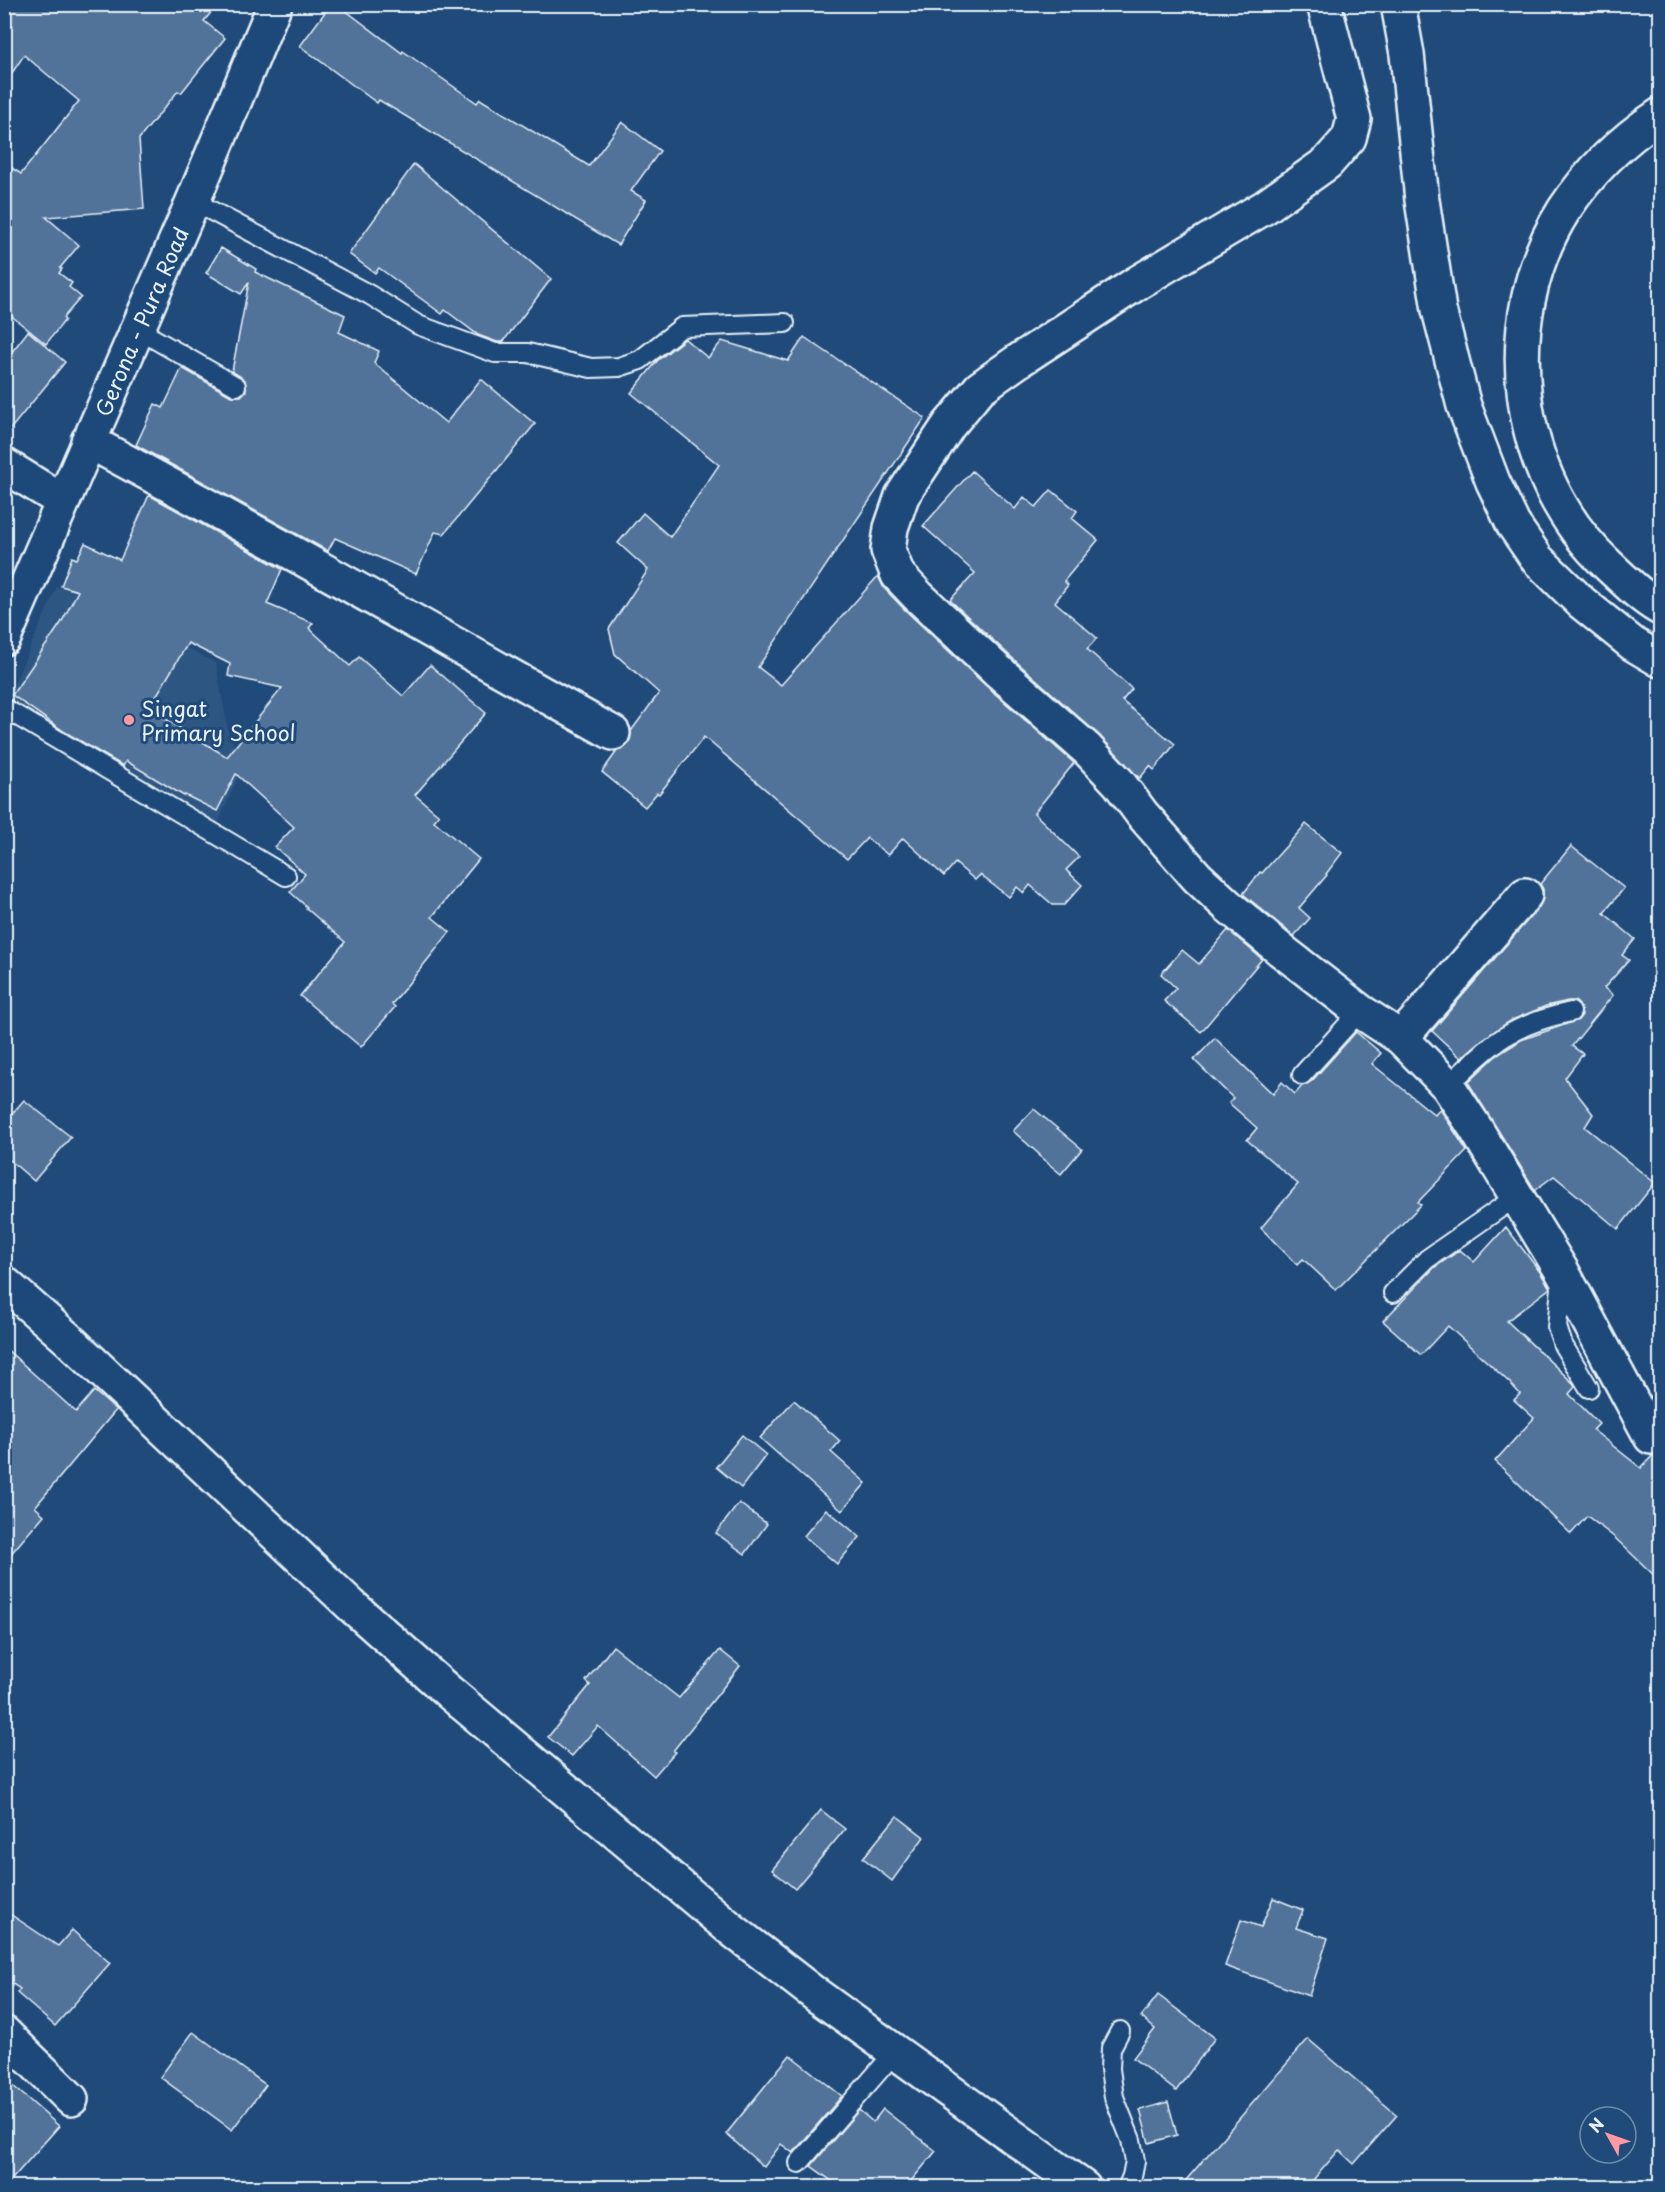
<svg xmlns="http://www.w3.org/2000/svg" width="1665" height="2192" font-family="'Playpen Sans',sans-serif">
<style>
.built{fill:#2e5683}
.building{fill:#517399;stroke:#e8f1f8;stroke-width:1.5;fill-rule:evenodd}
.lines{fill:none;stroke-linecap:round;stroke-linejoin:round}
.lane-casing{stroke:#e8f1f8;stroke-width:22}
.street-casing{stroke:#e8f1f8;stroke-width:38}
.secondary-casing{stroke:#e8f1f8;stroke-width:38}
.highway-casing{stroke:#e8f1f8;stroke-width:38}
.lane{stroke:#1f4a7a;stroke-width:18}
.street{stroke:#1f4a7a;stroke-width:33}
.secondary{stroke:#1f4a7a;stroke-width:33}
.highway{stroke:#1f4a7a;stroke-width:33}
.poi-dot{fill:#ff9aa2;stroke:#1f4a7a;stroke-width:2}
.labels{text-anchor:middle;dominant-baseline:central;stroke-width:6;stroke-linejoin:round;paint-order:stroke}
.street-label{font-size:21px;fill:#e8f1f8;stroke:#1f4a7a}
.poi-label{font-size:21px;fill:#e8f1f8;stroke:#1f4a7a;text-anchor:start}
</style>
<rect width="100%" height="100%" fill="#1f4a7a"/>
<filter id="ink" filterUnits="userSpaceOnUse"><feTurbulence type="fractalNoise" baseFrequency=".0167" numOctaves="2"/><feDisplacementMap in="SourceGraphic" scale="12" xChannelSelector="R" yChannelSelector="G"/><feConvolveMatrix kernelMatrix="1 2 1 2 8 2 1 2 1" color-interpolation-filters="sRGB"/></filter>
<g filter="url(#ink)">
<!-- built -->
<path class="built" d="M57,587L81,593L216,663L229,737L246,759L218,823L96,758L5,704Z"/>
<!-- building -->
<g class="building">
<path d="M5,4H218L204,21L225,38L181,93L178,91L139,139L144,209L46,217L79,245L60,268L62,269L59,273L72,283L69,287L81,297L63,318L65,320L46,344L4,310V163L21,174L79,101L24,55L4,85Z"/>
<path d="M331,4H337L402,53L403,51L477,103L480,99L589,166L622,122L660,151L631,191L646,200L618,245L379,100L377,103L300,46Z"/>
<path d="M414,164L551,279L503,342H497L478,335L445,310L442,314L379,268L375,273L349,254Z"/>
<path d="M221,248L256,269L255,272L345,315L339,332L379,351L374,363L446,423L481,379L535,424L444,534L435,532L416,574L335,538L328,551L136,445L155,404L163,408L182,368L231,396H241L246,391L245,380L232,371L249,282L241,294L206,273Z"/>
<path d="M28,331L65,362L4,437V362Z"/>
<path d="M804,337L925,418L758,667L781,685L878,576L884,588L905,610L984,684L1074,763L1034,813L1079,857L1066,870L1082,885L1064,905H1053L1030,885L1024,893L1017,887L1009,897L980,875L975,880L955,863L944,876L903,838L888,855L867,838L847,859L704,737L659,794L657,793L645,807L602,772L617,751L623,749L629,743L631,731L659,693L615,654L609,629L648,570L618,543L643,513L670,537L719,465L631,393L658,360L685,339L708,358L722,341L788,361Z"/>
<path d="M972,471L1015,509L1024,497L1036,507L1051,490L1077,511L1072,518L1098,540L1064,581L1068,585L1055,602L1097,638L1087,649L1132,689L1122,701L1175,744L1154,770L1150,766L1140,778L1135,774L1099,735L1010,656L950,600L975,573L923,526Z"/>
<path d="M149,495L282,569L267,604L313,623L309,628L350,666L359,657L403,696L430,665L486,713L415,795L439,815L434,821L479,859L432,917L450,932L392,1004L395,1007L361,1047L300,996L345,942L306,908L307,907L290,892L305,874L275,847L294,827L236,774L217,811L185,795L184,796L126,761L123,766L65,732L12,695L61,623L78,591L61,586L72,557L77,559L85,543L120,560ZM188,643L230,664L228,676L282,688L227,757L156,713L160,708L152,703Z"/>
<path d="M1306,824L1342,853L1326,874L1327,875L1299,908L1310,918L1294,936L1243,894L1260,872L1262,873Z"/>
<path d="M1571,846L1624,888L1604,913L1635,939L1622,955L1629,960L1604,988L1613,995L1572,1046L1583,1054L1565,1078L1593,1114L1585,1127L1655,1183L1618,1229L1554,1176L1535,1190L1468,1082L1496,1056L1521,1040L1578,1020L1582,1015L1579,1005L1575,1001H1568L1546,1006L1512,1020L1483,1039L1461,1058L1432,1031L1539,907L1543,898V889L1540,884Z"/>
<path d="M1228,930L1262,959L1201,1032L1164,1001L1176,988L1161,974L1182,950L1199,964Z"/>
<path d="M1356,1032L1381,1053L1372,1064L1435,1115L1440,1109L1467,1151L1418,1202L1421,1205L1336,1290L1303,1259L1297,1265L1261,1228L1298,1184L1247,1140L1257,1128L1229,1103L1233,1098L1194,1060L1215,1038L1273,1094L1282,1082L1295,1094L1302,1086L1312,1081Z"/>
<path d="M24,1100L71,1137L34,1181L4,1155V1123Z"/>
<path d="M1034,1109L1082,1149L1061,1174L1039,1156L1040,1155L1013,1131Z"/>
<path d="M1506,1227L1540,1272L1550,1288L1507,1321L1573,1383L1575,1387L1569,1394L1599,1424L1593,1430L1641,1468L1653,1455L1660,1453V1503L1653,1511L1660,1518V1581L1614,1537L1587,1516L1571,1534L1495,1461L1534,1418L1514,1400L1520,1394L1511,1384L1448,1326L1421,1355L1383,1321L1434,1268L1460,1250L1474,1262Z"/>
<path d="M4,1347L76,1412L94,1391L116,1410L35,1507L44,1515L4,1562Z"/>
<path d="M794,1400L840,1441L831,1452L866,1483L842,1511L760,1438Z"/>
<path d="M742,1435L766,1455L741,1488L716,1467Z"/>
<path d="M739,1503L767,1524L745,1554L716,1533Z"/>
<path d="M826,1509L860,1537L837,1564L804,1536Z"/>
<path d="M613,1646L679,1698L720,1650L740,1666L673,1751L675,1752L654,1776L598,1726L572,1756L548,1737L590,1685L586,1681Z"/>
<path d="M821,1810L845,1829L795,1889L772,1870Z"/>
<path d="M897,1816L924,1837L892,1881L863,1858Z"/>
<path d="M1273,1898L1303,1910L1296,1928L1328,1938L1309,1996L1225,1966L1241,1920L1261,1927Z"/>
<path d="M4,1910L58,1946L72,1930L110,1963L55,2026L17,1993L20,1989L4,1978Z"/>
<path d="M1158,1995L1215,2038L1176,2091L1133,2058L1155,2029L1141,2017Z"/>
<path d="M193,2032L266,2085L232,2130L160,2077Z"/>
<path d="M1308,2039L1397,2115L1354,2164L1339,2150L1307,2187H1180Z"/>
<path d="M790,2055L842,2096L793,2153L781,2144L764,2167L726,2134Z"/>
<path d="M4,2078L59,2126L5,2187H4Z"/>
<path d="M1168,2102L1177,2135L1149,2143L1140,2110Z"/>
<path d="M883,2109L936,2151L906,2187H840L811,2166L859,2110L873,2122Z"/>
</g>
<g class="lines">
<!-- lane casing -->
<g class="lane-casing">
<g id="lane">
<path d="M193,201L370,295L418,325L495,353H528L591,368L619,367L640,360L682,327L785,323"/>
<path d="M137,329L236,386"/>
<path d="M4,708L286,876"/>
<path d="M1302,1075L1360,1011"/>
<path d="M1448,1086C1491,1044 1509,1025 1571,1012"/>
<path d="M1562,1278L1557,1327L1563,1345L1589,1388"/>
<path d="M1393,1293L1427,1259L1516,1197"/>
<path d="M1120,2031L1111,2048L1110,2069L1114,2097L1131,2140L1135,2161L1132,2176L1127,2188"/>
<path d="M799,2163L896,2051"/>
</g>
</g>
<!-- street casing -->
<g class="street-casing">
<g id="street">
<path d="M1324,4L1354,119L1349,138L1327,163L1265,207L1137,283L1018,361L980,388L949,425L902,496L891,528L888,550L898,575L918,596L997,670L1087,749L1119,783L1142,814L1197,877L1227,905L1281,950L1360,1011L1401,1038L1448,1086L1476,1129L1563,1273L1651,1437"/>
<path d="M88,441C265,535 438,636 613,733"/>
<path d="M4,465L62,501"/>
<path d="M1401,1038L1525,895"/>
<path d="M4,2033L71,2099"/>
</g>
</g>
<!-- secondary casing -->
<g class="secondary-casing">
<g id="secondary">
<path id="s1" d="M4,638L193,201L275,4"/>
<path d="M4,1283L67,1338L352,1606L449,1692L731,1929L815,1994L1084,2188"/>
</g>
</g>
<!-- highway casing -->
<g class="highway-casing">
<g id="highway">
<path d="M1398,4L1407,54L1422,200L1439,310L1464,406L1493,482L1513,524L1537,559L1581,602L1633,644L1660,660"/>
<path d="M1660,115C1622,140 1589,172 1564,210C1495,319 1513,477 1608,565C1624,580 1641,597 1660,608"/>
</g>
</g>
<!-- lane -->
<use href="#lane" class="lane"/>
<!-- street -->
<use href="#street" class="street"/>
<!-- secondary -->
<use href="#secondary" class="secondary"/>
<!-- highway -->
<use href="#highway" class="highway"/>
</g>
</g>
<!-- markers -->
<circle class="poi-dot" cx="129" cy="720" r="6"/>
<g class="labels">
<!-- street labels -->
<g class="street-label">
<text stroke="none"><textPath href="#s1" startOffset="345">Gerona - Pura Road</textPath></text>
</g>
<!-- poi labels -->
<g class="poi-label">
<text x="141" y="708">Singat<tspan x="141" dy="24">Primary School</tspan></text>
</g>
</g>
<!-- margin -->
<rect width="1665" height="2192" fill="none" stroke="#1f4a7a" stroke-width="24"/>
<rect x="12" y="12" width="1641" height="2168" fill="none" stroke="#e8f1f8" stroke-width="2" filter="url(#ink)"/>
<!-- north arrow -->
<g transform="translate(1608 2135) rotate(310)"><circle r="28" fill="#1f4a7a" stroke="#6f8dac" stroke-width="1.5"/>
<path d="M0-4.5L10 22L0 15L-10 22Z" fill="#ff9aa2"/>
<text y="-9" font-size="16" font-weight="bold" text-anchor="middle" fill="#e8f1f8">N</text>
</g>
</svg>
